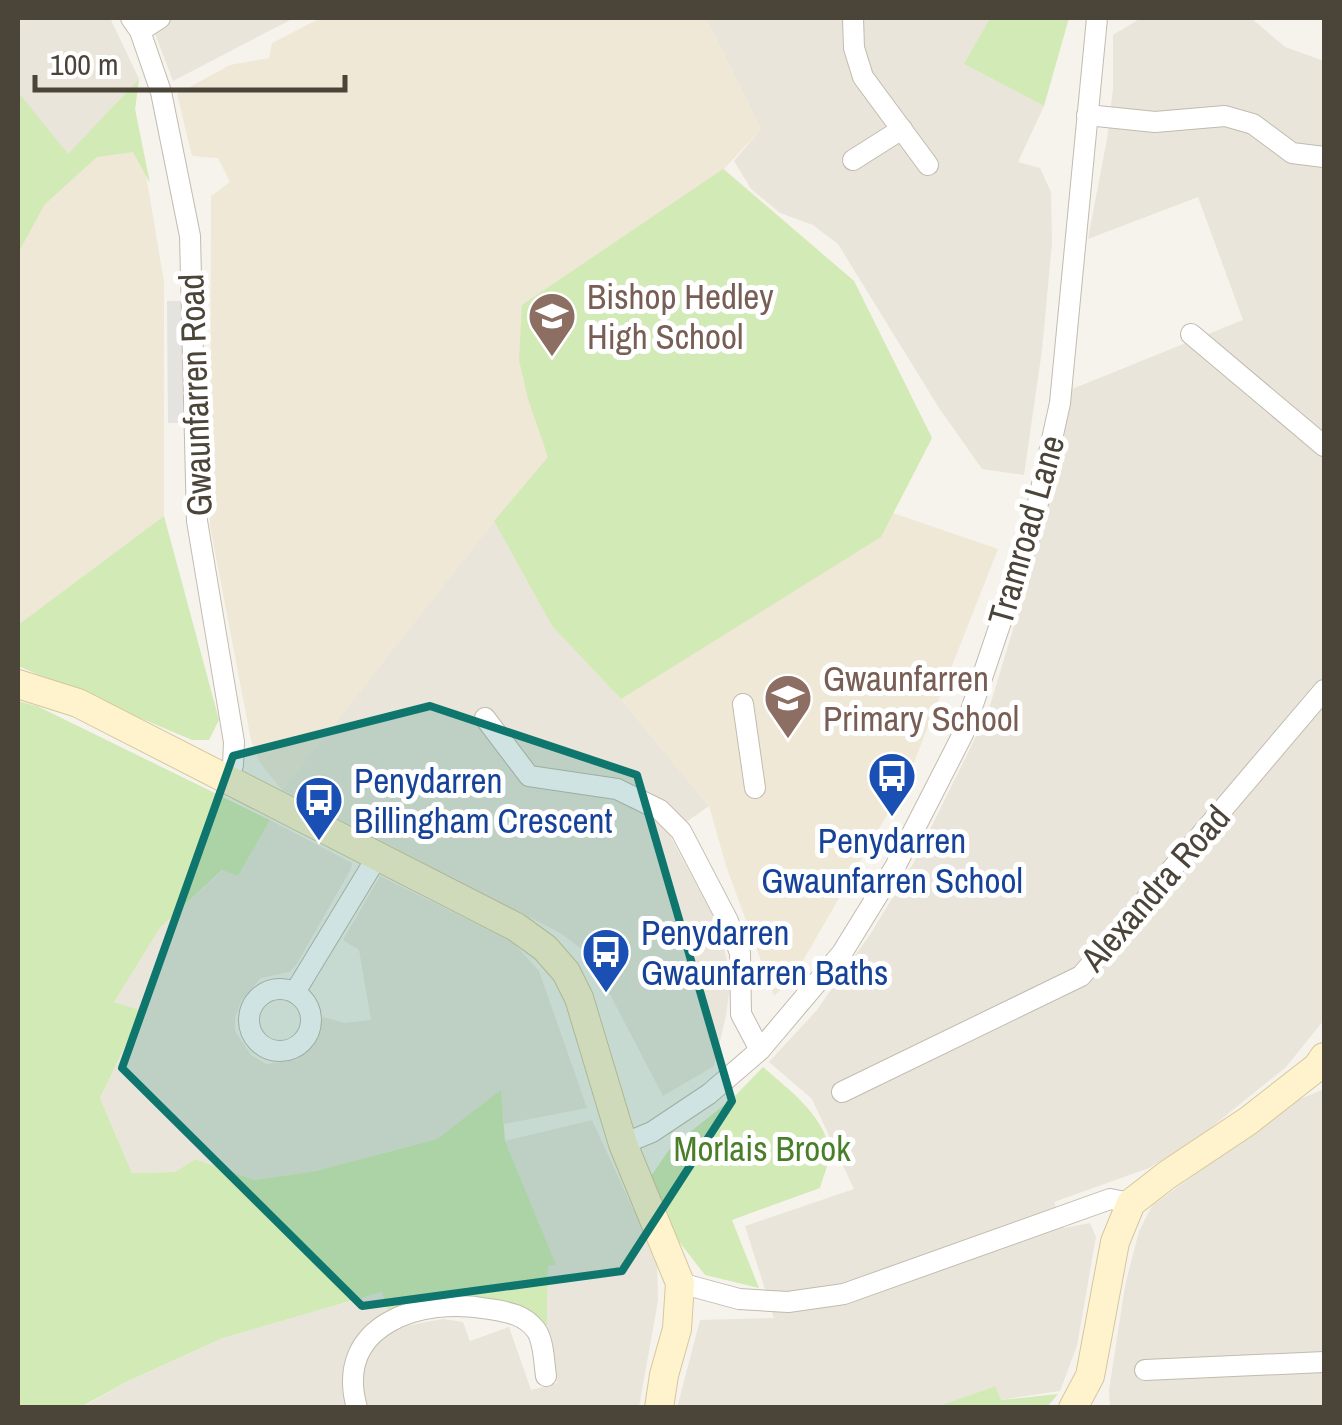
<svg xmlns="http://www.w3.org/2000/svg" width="1342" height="1425" font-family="'Archivo Narrow',sans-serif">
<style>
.residential{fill:#eae5da}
.education{fill:#efe8d6}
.green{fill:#d2eab5}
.parking{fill:#e5e3e0}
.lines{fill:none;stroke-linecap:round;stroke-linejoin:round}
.street-casing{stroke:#c2bbae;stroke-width:22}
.secondary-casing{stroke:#d6c79b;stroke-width:30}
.street{stroke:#fff;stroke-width:20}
.secondary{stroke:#fff3cd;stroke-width:28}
.marked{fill:#0f766e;fill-opacity:0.2;stroke:#0f766e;stroke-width:8;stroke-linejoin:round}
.labels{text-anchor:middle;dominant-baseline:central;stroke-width:10;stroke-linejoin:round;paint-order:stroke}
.education-label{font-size:35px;fill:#785e54;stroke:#fff;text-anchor:start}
.street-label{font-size:35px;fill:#4b4439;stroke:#fff}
.transit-label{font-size:35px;fill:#164399;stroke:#fff;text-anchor:start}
.park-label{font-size:35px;fill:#4a7f2a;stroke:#fff}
</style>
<rect width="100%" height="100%" fill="#f6f3ec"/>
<!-- residential -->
<g class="residential">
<path d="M18,18H110L139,79L67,155L18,93Z"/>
<path d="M149,18H294L173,81Z"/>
<path d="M706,18H990L965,64L1044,106L1018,162L1040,168L1051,192L1052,243L1042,350L1024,475L982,469L939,408L838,244L813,225L780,213L751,189L734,161L761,129Z"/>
<path d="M1141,18H1251L1285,47L1324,61V1020L1286,1067L1193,1142L1149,1168L1054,1202L1064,1228L1090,1223L1096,1237L1077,1346L1060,1391L1000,1400L994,1386L937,1408H677L700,1320L774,1318L745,1226L854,1189L812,1099L769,1062L817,1010L871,933L913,864L988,712L1041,537L1058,470L1072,389L1243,320L1198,197L1088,239L1107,139L1113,89V35Z"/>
<path d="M494,521L552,626L621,699L709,806L669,834L718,925L731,977L726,1016L714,1066L663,1096L590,956L562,934L282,790Z"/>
<path d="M270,820L352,863L351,869L296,965L289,972L261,978L241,1001L235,1018V1031L251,1055L266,1064L297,1060L312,1044L323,1017L345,1023L371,1020L359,950L343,940L380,876L513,942L539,971L587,1108L504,1124L501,1091L437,1139L316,1171L255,1180L195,1159L175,1172L132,1173L100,1098L142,1012L113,1003L160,928L223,870L238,876Z"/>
<path d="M1324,1089V1407L1110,1408L1109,1390L1125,1286L1139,1231L1152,1206L1293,1102Z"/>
<path d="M592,1120L657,1261L658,1301L639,1407L81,1408L128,1381L223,1338L383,1292L394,1328L443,1319L463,1322L470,1341L509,1327L531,1390L557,1383L547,1326L548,1265L555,1264L505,1141Z"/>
</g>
<!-- education -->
<g class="education">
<path d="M321,18H706L761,129L724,169L854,281L932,438L893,513L998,549L907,780L793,978L774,996L727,869L709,806L621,699L552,626L494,522L282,790L260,763L251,740L210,526L211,196L230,182L218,158L192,156L177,94L230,65L269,58L272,43Z"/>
<path d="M139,79L135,109L164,282V516L18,625V169L68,154Z"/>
</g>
<!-- green -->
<g class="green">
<path d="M990,18H1069L1044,106L964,64Z"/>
<path d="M139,79L135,109L150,183L133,152L97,157L45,204L18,253V92L68,154Z"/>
<path d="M723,169L854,281L932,438L881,537L621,699L552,626L494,521L548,457L528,399L519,360L522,305Z"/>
<path d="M164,516L219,720L209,740H192L18,666V625Z"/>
<path d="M18,701L37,706L270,820L238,876L222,870L160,928L114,1002L142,1011L100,1098L132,1173L175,1172L195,1159L255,1180L316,1171L437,1139L501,1090L505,1141L556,1265L548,1266L547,1326C502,1290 441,1292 388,1311L382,1292L223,1338L128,1381L81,1407H18Z"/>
<path d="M763,1067C787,1088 824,1115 829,1149C831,1160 823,1177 820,1188L732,1220L759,1288L705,1275L670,1230L649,1179L671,1147L733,1098Z"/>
<path d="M995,1386L1001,1400L1058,1394L1047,1407H937Z"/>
</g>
<!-- parking -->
<path class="parking" d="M167,301H182L183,423H168Z"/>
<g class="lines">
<!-- street casing -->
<g class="street-casing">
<g id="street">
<path d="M131,18L140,31L161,92L190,236L197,521L234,742L233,765L228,778"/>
<path d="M853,18L854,48L863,77L928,165"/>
<path d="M140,31L160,18"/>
<path d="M1087,115L1155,122L1225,116L1253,124L1292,153L1324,157"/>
<path d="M853,160L902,129"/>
<path d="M1191,334L1324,446"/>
<path d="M743,704L755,788"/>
<path d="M485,718L529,776L617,789L660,810L681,831L728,921L740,953L741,1014L760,1050"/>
<circle cx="280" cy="1020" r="31"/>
<path d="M295,992L377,857"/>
<path d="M842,1092L1081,976L1324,690"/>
<path d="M623,1144L652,1132L709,1094L760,1050L842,953L895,867L963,734L1032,530L1060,403L1097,18"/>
<path d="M680,1283L739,1299L788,1302L844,1294L1110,1199L1131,1203"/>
<path d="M1145,1370L1324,1362"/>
<path d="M357,1408C333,1324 422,1296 489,1309C507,1312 524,1314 536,1330C544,1341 544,1363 546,1376"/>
</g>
</g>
<!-- secondary casing -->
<g class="secondary-casing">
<g id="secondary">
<path d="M18,684L78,703L516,927L545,948L566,972L579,998L623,1144L680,1283L677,1329L664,1375L659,1408"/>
<path d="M1073,1408L1090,1376L1115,1242L1131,1203L1167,1175L1248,1121L1317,1067L1324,1057"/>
</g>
</g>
<!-- street -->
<use href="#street" class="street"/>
<!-- secondary -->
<use href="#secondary" class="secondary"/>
</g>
<!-- marked area -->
<path class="marked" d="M430,706L637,775L732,1101L622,1271L362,1306L122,1068L233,756Z"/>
<!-- icons -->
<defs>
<g id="school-pin" transform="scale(2.5)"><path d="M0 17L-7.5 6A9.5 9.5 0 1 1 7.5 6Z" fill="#8d6e63" stroke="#fff"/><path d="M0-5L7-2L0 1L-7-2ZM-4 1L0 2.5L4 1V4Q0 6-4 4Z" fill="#fff"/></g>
<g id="bus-pin" transform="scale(2.5)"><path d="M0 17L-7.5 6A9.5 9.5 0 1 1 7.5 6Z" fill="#1a4fb4" stroke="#fff"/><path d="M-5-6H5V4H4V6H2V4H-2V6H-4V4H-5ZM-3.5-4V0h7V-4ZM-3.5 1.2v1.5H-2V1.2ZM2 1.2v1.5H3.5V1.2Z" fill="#fff"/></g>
</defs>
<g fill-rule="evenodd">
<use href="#school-pin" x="552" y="316"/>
<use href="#school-pin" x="788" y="698"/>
<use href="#bus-pin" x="892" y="776"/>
<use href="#bus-pin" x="319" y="800"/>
<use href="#bus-pin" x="606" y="952"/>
</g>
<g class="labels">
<!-- education labels -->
<g class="education-label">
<text x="587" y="296">Bishop Hedley<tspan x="587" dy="40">High School</tspan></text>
<text x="823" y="678">Gwaunfarren<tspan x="823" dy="40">Primary School</tspan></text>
</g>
<!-- street labels -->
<g class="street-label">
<text transform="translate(195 395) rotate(-92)">Gwaunfarren Road</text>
<text transform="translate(1026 530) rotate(-74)">Tramroad Lane</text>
<text transform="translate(1155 888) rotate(-49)">Alexandra Road</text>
</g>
<!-- transit labels -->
<g class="transit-label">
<text x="354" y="780">Penydarren<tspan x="354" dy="40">Billingham Crescent</tspan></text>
<text x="892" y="840" text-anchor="middle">Penydarren<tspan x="892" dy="40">Gwaunfarren School</tspan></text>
<text x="641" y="932">Penydarren<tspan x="641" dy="40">Gwaunfarren Baths</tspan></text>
</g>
<!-- park labels -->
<g class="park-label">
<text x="762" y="1148">Morlais Brook</text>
</g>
</g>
<!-- border -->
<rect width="1342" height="1425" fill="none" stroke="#4b4439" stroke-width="40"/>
<!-- scale -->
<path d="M35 75v15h310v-15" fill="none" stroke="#4b4439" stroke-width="5"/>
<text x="50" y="75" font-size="30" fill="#4b4439" stroke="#ffffff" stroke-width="8" paint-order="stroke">100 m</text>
</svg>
